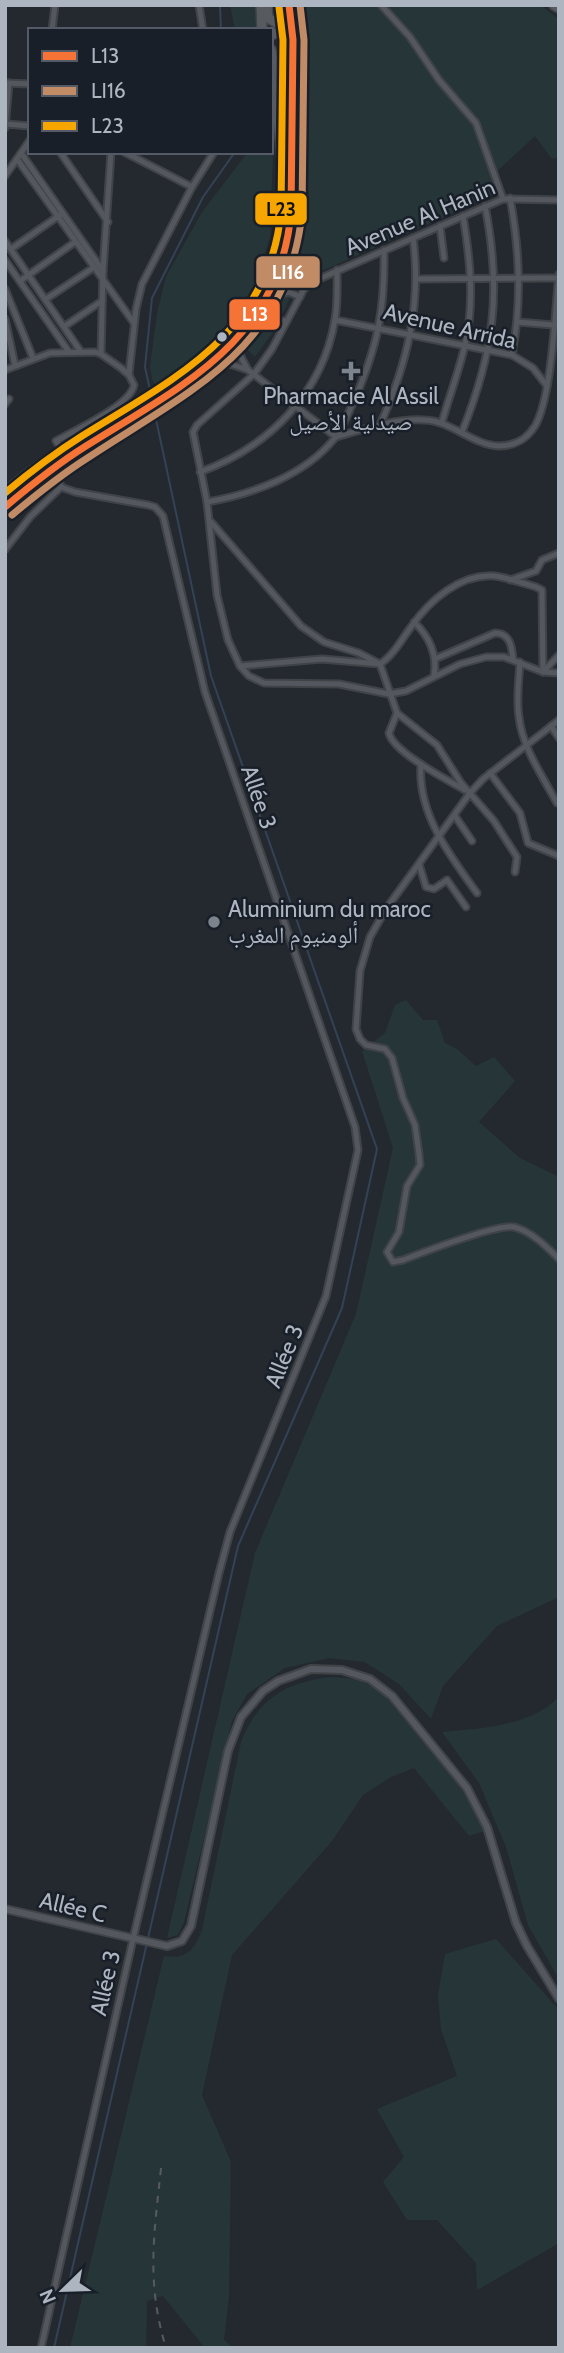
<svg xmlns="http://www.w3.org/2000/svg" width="564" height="2353" font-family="Cabin,'Noto Naskh Arabic',sans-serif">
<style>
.green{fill:#263638}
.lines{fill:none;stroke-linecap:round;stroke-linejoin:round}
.stream{stroke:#334256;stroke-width:2}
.minor-casing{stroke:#404448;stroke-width:9}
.tertiary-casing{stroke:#404448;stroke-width:10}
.trunk-casing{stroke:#41454b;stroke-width:12}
.minor{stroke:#54575d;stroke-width:5}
.tertiary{stroke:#54575d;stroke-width:6}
.trunk{stroke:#575a5e;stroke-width:9}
.rail{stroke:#575b61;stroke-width:2;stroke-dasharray:7 7;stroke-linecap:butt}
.bus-1-casing{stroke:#191f29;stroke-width:12}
.bus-2-casing{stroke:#191f29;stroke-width:12}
.bus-3-casing{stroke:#191f29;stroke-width:12}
.bus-1{stroke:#f57335;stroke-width:7}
.bus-2{stroke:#c18c65;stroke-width:7}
.bus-3{stroke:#f7a600;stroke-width:7}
.bus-dot{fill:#adb5c1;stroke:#191f29;stroke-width:2.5}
.poi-dot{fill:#7d848e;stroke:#191f29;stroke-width:2.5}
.labels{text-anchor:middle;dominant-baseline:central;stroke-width:5;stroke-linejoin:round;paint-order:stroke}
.street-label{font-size:23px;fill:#adb5c1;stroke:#191f29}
.poi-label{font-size:23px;fill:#adb5c1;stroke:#191f29}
.line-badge{stroke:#191f29;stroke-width:2.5}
.badge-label{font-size:19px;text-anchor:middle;font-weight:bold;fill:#fff}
.pale-badge-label{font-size:19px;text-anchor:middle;font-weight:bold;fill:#111}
</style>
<rect width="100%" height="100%" fill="#24292f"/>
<!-- green -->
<g class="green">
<path d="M230,5H256V30H235Z"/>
<path d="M293,5H540L559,19V157L552,159L535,136L495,173L499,193L308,277L300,275L276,328L255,357L244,346L276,292L294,239L299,185L298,109L299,31Z"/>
<path d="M271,136L273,152L270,237L251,297L218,339L181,372L155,385L152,379L150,366L157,313L166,277L202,212L248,152H271Z"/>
<path d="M406,1000L423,1020H437L445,1043L457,1049L476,1066L494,1057L515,1081L479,1122L520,1158L559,1177V1597L497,1626L443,1686L431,1719L399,1684L365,1662L329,1658L285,1668L247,1694L232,1721L184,1922L178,1935L167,1938L255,1553L356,1314L393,1148L362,1051L385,1033L395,1005Z"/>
<path d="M331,1677L358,1679L382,1692L456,1781L472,1806L484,1831L469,1836L414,1768L391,1777L363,1795L332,1841L232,1955L202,2095L231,2162L229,2295L224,2340L233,2348H205L163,2296L147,2301L146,2348H70L164,1956C187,1960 194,1950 202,1930L241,1742C258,1699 286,1682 331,1677Z"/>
<path d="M559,1697V1979L528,1925L506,1847L479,1783L442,1732C480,1729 531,1726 559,1697Z"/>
<path d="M496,1939L559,2010V2243L477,2290L476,2263L437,2220H407L383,2182L404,2157L377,2109L457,2076L441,2029L438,1995L445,1954Z"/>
</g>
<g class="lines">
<!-- stream -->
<g class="stream">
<path d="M220,5L221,30"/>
<path d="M150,390L145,367L152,298L203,197L235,152"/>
<path d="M54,2348L238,1546L342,1308L377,1149L211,676L154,410"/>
</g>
<!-- minor casing -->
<g class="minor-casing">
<g id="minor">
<path d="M199,5L203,30"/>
<path d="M381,5L410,37L439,80L476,123L503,199"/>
<path d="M52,30L55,5"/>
<path d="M5,83L30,84"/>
<path d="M6,124L30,126"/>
<path d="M5,128L9,83"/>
<path d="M60,152L108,222"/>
<path d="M124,152L192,187"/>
<path d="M21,153L103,271"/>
<path d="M17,159L134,323"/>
<path d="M5,176L30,140"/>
<path d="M510,198C520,251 522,302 512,355"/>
<path d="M559,200L503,199L312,282L304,289L272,349L254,374L197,425L193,432L207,502L217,595L228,640L240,666L249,676L264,683L339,684L389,694L406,691L460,664L486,657H504L543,672L559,673"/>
<path d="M440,226L444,258"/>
<path d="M5,241L81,352"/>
<path d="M11,249L60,215"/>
<path d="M5,260L69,352"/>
<path d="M277,276L289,292L300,297"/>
<path d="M416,279L559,278"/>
<path d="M20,281L75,242"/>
<path d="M5,289L33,358"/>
<path d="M268,297L289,292"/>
<path d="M46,299L93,268"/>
<path d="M5,319L15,365"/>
<path d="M253,320L287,321"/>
<path d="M335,320L512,355L533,368L547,386"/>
<path d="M518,322L553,325"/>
<path d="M65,326L102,301"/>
<path d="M234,344L248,370"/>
<path d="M101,354L103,271L111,152"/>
<path d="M218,360L248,370L336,437"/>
<path d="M5,370L50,353L95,352L101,354L121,368L129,375L134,385C130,406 75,430 56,441L62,450"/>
<path d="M129,374L136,309L142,284L192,187L214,152"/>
<path d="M5,404L9,399"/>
<path d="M442,422C449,397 459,371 465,345C475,303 470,258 463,216"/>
<path d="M380,425C407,364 422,304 413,238"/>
<path d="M462,432C494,352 502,291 485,206"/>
<path d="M336,437C364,429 395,418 425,420C452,421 472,445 499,446C514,446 527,439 535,426C552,397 555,311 559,274"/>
<path d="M200,472C269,447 323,393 335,319C338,303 337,286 337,270"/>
<path d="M61,487L59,479L62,463"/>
<path d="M207,502C252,494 304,476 334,439C343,428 348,413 354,401C378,345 385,310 384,250"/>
<path d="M211,522L301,626L324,642L359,653L380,664L397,713L437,745L461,783L494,821L517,857L515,872"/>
<path d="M7,547L30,517L61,487"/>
<path d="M510,580L536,571L542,560L559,553"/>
<path d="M414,622C429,636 438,655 434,676"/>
<path d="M435,659L495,633C510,633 512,647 513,659"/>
<path d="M520,662C519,680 516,699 519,717C522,747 543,777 557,803"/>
<path d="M240,666L322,659L380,664C393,656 402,639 411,627C429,601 460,573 495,576C508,578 523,583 536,587L542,590L543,672"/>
<path d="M543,672L559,655"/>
<path d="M397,713L389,733C393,752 447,780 465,790"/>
<path d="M559,720L483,779L470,793L386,909L370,937L360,971L356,1029L360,1039L366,1045L385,1049L392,1058L403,1098L415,1125L419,1154L420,1165L407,1186L399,1232L387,1252L393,1262L403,1260C424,1252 496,1224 514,1227C531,1231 547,1247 559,1259"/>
<path d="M551,726L559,738"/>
<path d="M421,764C417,813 450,856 477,893"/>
<path d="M490,773L520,813L528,843L559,856"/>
<path d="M455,816L472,841"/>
<path d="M419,864L426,887L434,889L447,880L466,907"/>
<path d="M41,2348L133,1939L219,1573L230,1532L326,1296L358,1150L355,1127L205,692L163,516L155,507L148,505L75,492L61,487"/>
</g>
</g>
<!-- tertiary casing -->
<g class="tertiary-casing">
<g id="tertiary">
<path d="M5,545V549"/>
<path d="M5,1909L167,1946L182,1941L191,1926L228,1751L241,1717L263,1691L278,1681L311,1669L342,1670L370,1679L392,1696L467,1788L487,1827L516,1923L527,1946L559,1999"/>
</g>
</g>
<!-- trunk casing -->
<g class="trunk-casing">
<g id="trunk">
<path d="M261,5L262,30"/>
<path d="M267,5L268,18L277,23L285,17L284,5"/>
<path d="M554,5L559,8"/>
<path d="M271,35L278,32L286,37L287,60"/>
<path d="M271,50L278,86"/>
<path d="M5,493C38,463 77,441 114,418C145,398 179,381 208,357C296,284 290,179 271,77"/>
<path d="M5,507C100,413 260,387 288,238C294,204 292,171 291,137C291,116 291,95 292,74C293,50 295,29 289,5"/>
</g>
</g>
<!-- minor -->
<use href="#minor" class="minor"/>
<!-- tertiary -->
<use href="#tertiary" class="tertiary"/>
<!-- trunk -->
<use href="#trunk" class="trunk"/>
<!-- rail -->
<path class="rail" d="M161,2168C154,2235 146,2282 166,2348"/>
<!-- bus-1 casing -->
<g class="bus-1-casing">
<path id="bus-1" d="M5,507C31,485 57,464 86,446C183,385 279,341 291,213L293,40L289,5"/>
</g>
<!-- bus-2 casing -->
<g class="bus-2-casing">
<path id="bus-2" d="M12,515C37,494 62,474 89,457C189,391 288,349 302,213L304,40L300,5"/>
</g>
<!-- bus-3 casing -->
<g class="bus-3-casing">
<path id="bus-3" d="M5,493C30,472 55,453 82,436C175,378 269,334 281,212L283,40L279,7"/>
</g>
<!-- bus-1 -->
<use href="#bus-1" class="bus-1"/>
<!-- bus-2 -->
<use href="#bus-2" class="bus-2"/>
<!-- bus-3 -->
<use href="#bus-3" class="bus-3"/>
</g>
<!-- markers -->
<circle class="bus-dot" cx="222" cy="337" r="6"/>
<g class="poi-dot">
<path d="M347.5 360.5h7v7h7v7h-7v7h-7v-7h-7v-7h7z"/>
<circle cx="214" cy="922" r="7"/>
</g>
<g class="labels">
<!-- street labels -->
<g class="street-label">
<text transform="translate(420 217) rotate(-23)">Avenue Al Hanin</text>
<text transform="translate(450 326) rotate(13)">Avenue Arrida</text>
<text transform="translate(259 797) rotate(71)">Allée 3</text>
<text transform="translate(284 1356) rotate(-68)">Allée 3</text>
<text transform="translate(73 1907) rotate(13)">Allée C</text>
<text transform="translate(105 1983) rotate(-77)">Allée 3</text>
</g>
<!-- poi labels -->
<g class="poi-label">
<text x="351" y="396">Pharmacie Al Assil<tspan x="351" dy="26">صيدلية الأصيل</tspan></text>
<text x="228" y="909" text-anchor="start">Aluminium du maroc<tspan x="228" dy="26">ألومنيوم المغرب</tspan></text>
</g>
</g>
<g class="line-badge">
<rect x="254" y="192" width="54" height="34" rx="7" fill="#f7a600"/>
<rect x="255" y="255" width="66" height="34" rx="7" fill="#c18c65"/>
<rect x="228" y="298" width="53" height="33" rx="7" fill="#f57335"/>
</g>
<g class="badge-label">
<text x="288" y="279">LI16</text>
<text x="255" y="321">L13</text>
</g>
<g class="pale-badge-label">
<text x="281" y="216">L23</text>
</g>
<!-- border -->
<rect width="564" height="2353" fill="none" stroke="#adb5c1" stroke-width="14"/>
<!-- legend -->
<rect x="28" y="28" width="245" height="126" fill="#191f29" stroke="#545b66" stroke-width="2"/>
<rect x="42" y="51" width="35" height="10" fill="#f57335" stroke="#545b66" stroke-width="2"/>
<text x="91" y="63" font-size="21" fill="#adb5c1">L13</text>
<rect x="42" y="86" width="35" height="10" fill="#c18c65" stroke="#545b66" stroke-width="2"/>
<text x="91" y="98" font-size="21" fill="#adb5c1">LI16</text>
<rect x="42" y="121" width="35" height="10" fill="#f7a600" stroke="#545b66" stroke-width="2"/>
<text x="91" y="133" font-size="21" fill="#adb5c1">L23</text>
<!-- north arrow -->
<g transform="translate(63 2290) rotate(247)" stroke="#191f29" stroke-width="5" paint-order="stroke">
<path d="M0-5L12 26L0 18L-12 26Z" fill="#adb5c1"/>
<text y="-10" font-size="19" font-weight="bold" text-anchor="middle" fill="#adb5c1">N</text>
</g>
</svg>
